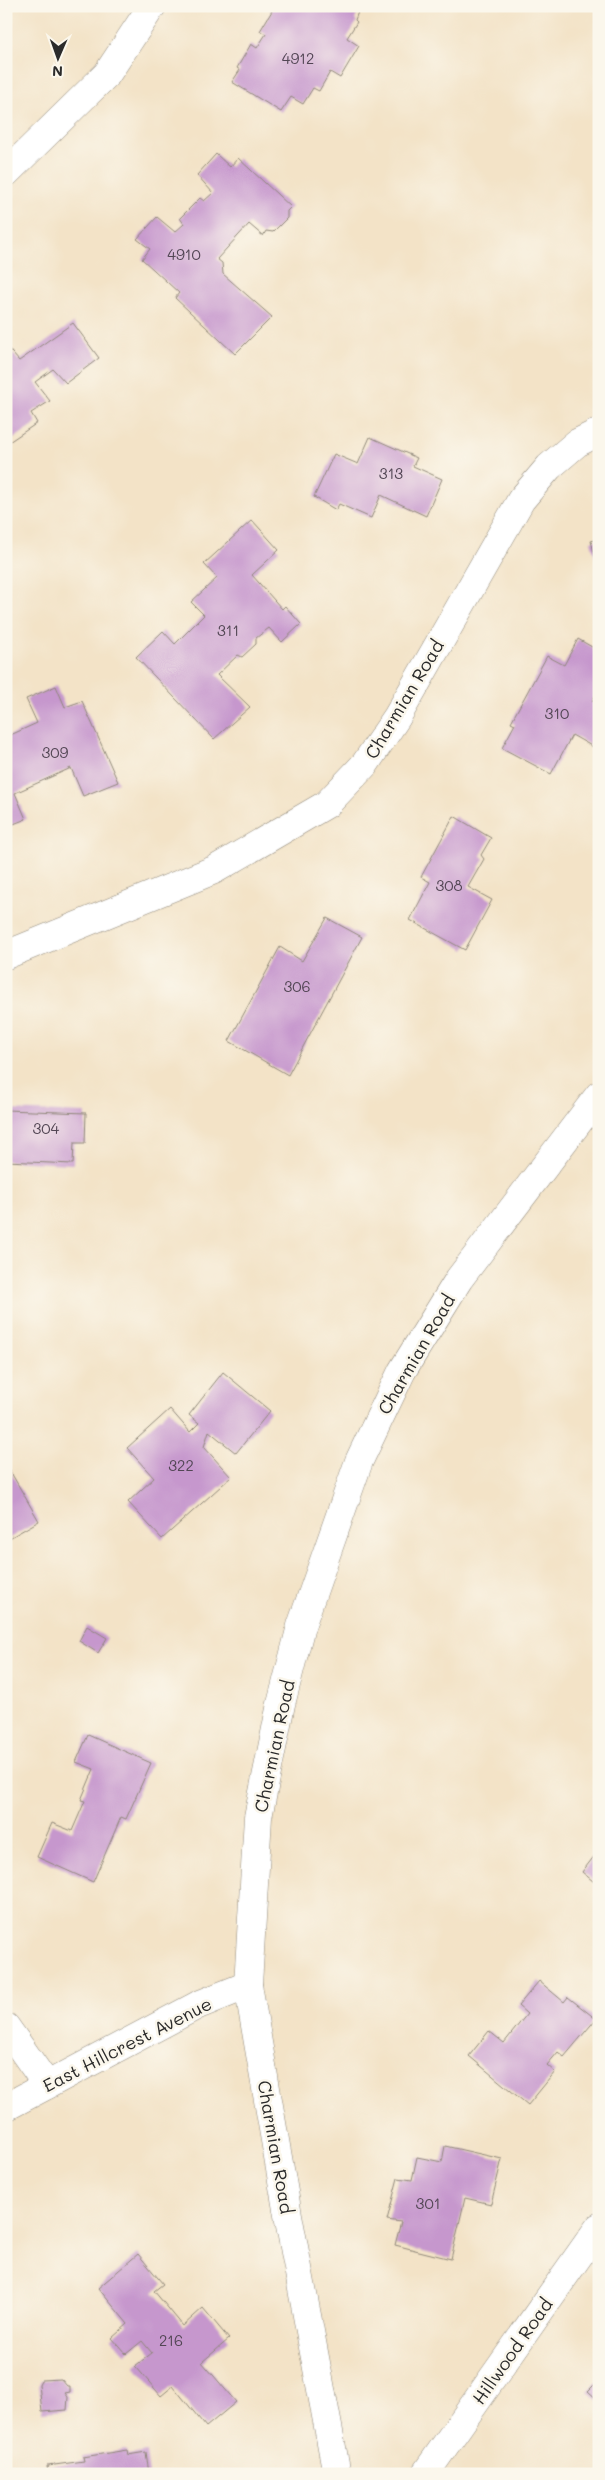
<svg xmlns="http://www.w3.org/2000/svg" width="605" height="2480" font-family="Mali,sans-serif">
<style>
.building{fill:#c697cd}
.lines{fill:none;stroke-linecap:round;stroke-linejoin:round}
.minor-casing{stroke:#8f8779;stroke-width:29}
.minor{stroke:#fff;stroke-width:28}
.labels{text-anchor:middle;dominant-baseline:central;stroke-width:5;stroke-linejoin:round;paint-order:stroke}
.number-label{font-size:15px;fill:#524654}
.street-label{font-size:18px;fill:#2b2b2b;stroke:#fbf7ec}
</style>
<rect width="100%" height="100%" fill="#fbf7ec"/>
<filter id="ink" filterUnits="userSpaceOnUse"><feTurbulence type="fractalNoise" baseFrequency=".02" numOctaves="2"/><feDisplacementMap in="SourceGraphic" scale="10" xChannelSelector="R" yChannelSelector="G"/><feConvolveMatrix kernelMatrix="1 2 1 2 8 2 1 2 1" color-interpolation-filters="sRGB"/></filter>
<filter id="wash" filterUnits="userSpaceOnUse"><feTurbulence type="fractalNoise" baseFrequency=".0096" numOctaves="4" result="noise"/><feDisplacementMap in="SourceGraphic" scale="20" xChannelSelector="R" yChannelSelector="G"/><feGaussianBlur stdDeviation="1.12" result="paint"/><feColorMatrix in="noise" values="0 0 0 0 0 0 0 0 0 0 0 0 0 0 0 0 0 1.4 0 .05"/><feComposite in="paint" operator="in"/></filter>
<g filter="url(#wash)">
<rect width="100%" height="100%" fill="#f3e3c7"/>
<g id="blocks">
<!-- building -->
<g class="building">
<path d="M265,6H353L359,9L355,20L357,22L347,38L359,46L340,78L330,72L319,91L313,88L303,104L291,97L281,112L232,82L240,70L237,68L251,44L257,48L266,34L260,31L272,11Z"/>
<path d="M216,154L230,167L238,158L291,207L287,211V218L273,232L266,231L263,236L249,224L217,259L222,263L223,274L272,317L235,354L175,298L179,293L142,259L150,249L137,239L157,217L175,232L184,224L180,218L200,198L204,201L213,193L197,175Z"/>
<path d="M73,323L99,358L66,383L53,369L35,382L50,401L31,413L37,423L6,444V346L19,361Z"/>
<path d="M370,437L417,458L413,466L442,479L426,516L381,495L371,518L339,504L336,510L314,497L334,454L358,464Z"/>
<path d="M252,520L279,550L252,575L282,609L285,606L301,624L282,642L269,628L256,638V644L242,657L238,655L217,675L250,707L214,739L136,657L163,631L175,644L204,615L191,602L217,578L204,564Z"/>
<path d="M599,539V567H598L591,541Z"/>
<path d="M578,639L599,651V689L592,701L599,704V741L595,748L572,735L551,774L502,748L515,724L511,722L547,656L564,665Z"/>
<path d="M56,686L65,707L82,701L118,782L83,796L71,768L15,793L26,819L6,827V737L37,723L26,699Z"/>
<path d="M454,816L491,838L481,855L484,859L468,887L492,900L465,950L410,920L430,882L421,877Z"/>
<path d="M327,918L362,937L288,1075L229,1041L280,947L302,961Z"/>
<path d="M6,1110L86,1113L85,1143H74L73,1164L6,1161Z"/>
<path d="M223,1372L270,1411L236,1453L209,1431L204,1447L231,1477L162,1539L128,1502L154,1478L127,1448L170,1409L190,1432L199,1423L189,1415Z"/>
<path d="M6,1464L39,1521L6,1540Z"/>
<path d="M87,1626L107,1638L98,1653L79,1641Z"/>
<path d="M88,1735L151,1763L126,1819L121,1817L93,1882L37,1857L52,1823L72,1831L85,1801L81,1800L94,1769L76,1762Z"/>
<path d="M599,1850V1886L582,1872Z"/>
<path d="M539,1981L564,2002L568,1997L596,2019L564,2057L558,2052L547,2065L555,2072L528,2105L469,2056L489,2031L504,2043L527,2014L518,2006Z"/>
<path d="M445,2146L502,2159L491,2204L465,2198L451,2259L395,2245L401,2222L387,2220L398,2178L412,2180L417,2157L442,2162Z"/>
<path d="M138,2254L163,2284L154,2291L183,2326L203,2308L229,2339L202,2362L236,2402L206,2427L173,2386L161,2396L137,2368L135,2366L152,2353L142,2341L126,2354L112,2338L128,2324L98,2288Z"/>
<path d="M61,2379L67,2386H70V2392L65,2393L68,2397L67,2410L42,2412L39,2384L41,2380Z"/>
<path d="M599,2380V2401L588,2391Z"/>
<path d="M127,2450L128,2455L146,2452L149,2474H48L47,2466L84,2461L83,2457Z"/>
</g>
</g>
</g>
<g filter="url(#ink)">
<use href="#blocks" fill-opacity="0" stroke="#8f8779" stroke-width="1"/>
<g class="lines">
<!-- minor casing -->
<g class="minor-casing">
<g id="minor">
<path d="M6,173L107,74L152,6"/>
<path d="M6,955L214,870L327,804L365,764L397,717L521,500L549,467L577,443L599,432"/>
<path d="M6,2027L47,2085"/>
<path d="M6,2107L198,2005L248,1985"/>
<path d="M337,2474L288,2215L248,1985L258,1817L281,1704L301,1626L359,1461L402,1371L459,1279L599,1095"/>
<path d="M425,2474L599,2227"/>
</g>
</g>
<!-- minor -->
<use href="#minor" class="minor"/>
</g>
</g>
<g class="labels">
<!-- number labels -->
<g class="number-label">
<text x="298" y="58">4912</text>
<text x="184" y="254">4910</text>
<text x="391" y="473">313</text>
<text x="228" y="630">311</text>
<text x="557" y="713">310</text>
<text x="55" y="752">309</text>
<text x="449" y="885">308</text>
<text x="297" y="986">306</text>
<text x="46" y="1128">304</text>
<text x="181" y="1465">322</text>
<text x="428" y="2203">301</text>
<text x="171" y="2340">216</text>
</g>
<!-- street labels -->
<g class="street-label">
<text transform="translate(404 699) rotate(-59)">Charmian Road</text>
<text transform="translate(416 1354) rotate(-60)">Charmian Road</text>
<text transform="translate(274 1746) rotate(-78)">Charmian Road</text>
<text transform="translate(127 2044) rotate(-27)">East Hillcrest Avenue</text>
<text transform="translate(276 2147) rotate(80)">Charmian Road</text>
<text transform="translate(512 2351) rotate(-55)">Hillwood Road</text>
</g>
</g>
<!-- margin -->
<rect width="605" height="2480" fill="none" stroke="#fbf7ec" stroke-width="25"/>
<!-- north arrow -->
<g transform="translate(58 58) rotate(182)" stroke="#fbf7ec" stroke-width="4" paint-order="stroke">
<path d="M0-4L9 19L0 12L-9 19Z" fill="#2b2b2b"/>
<text y="-8" font-size="14" font-weight="bold" text-anchor="middle" fill="#2b2b2b">N</text>
</g>
</svg>
